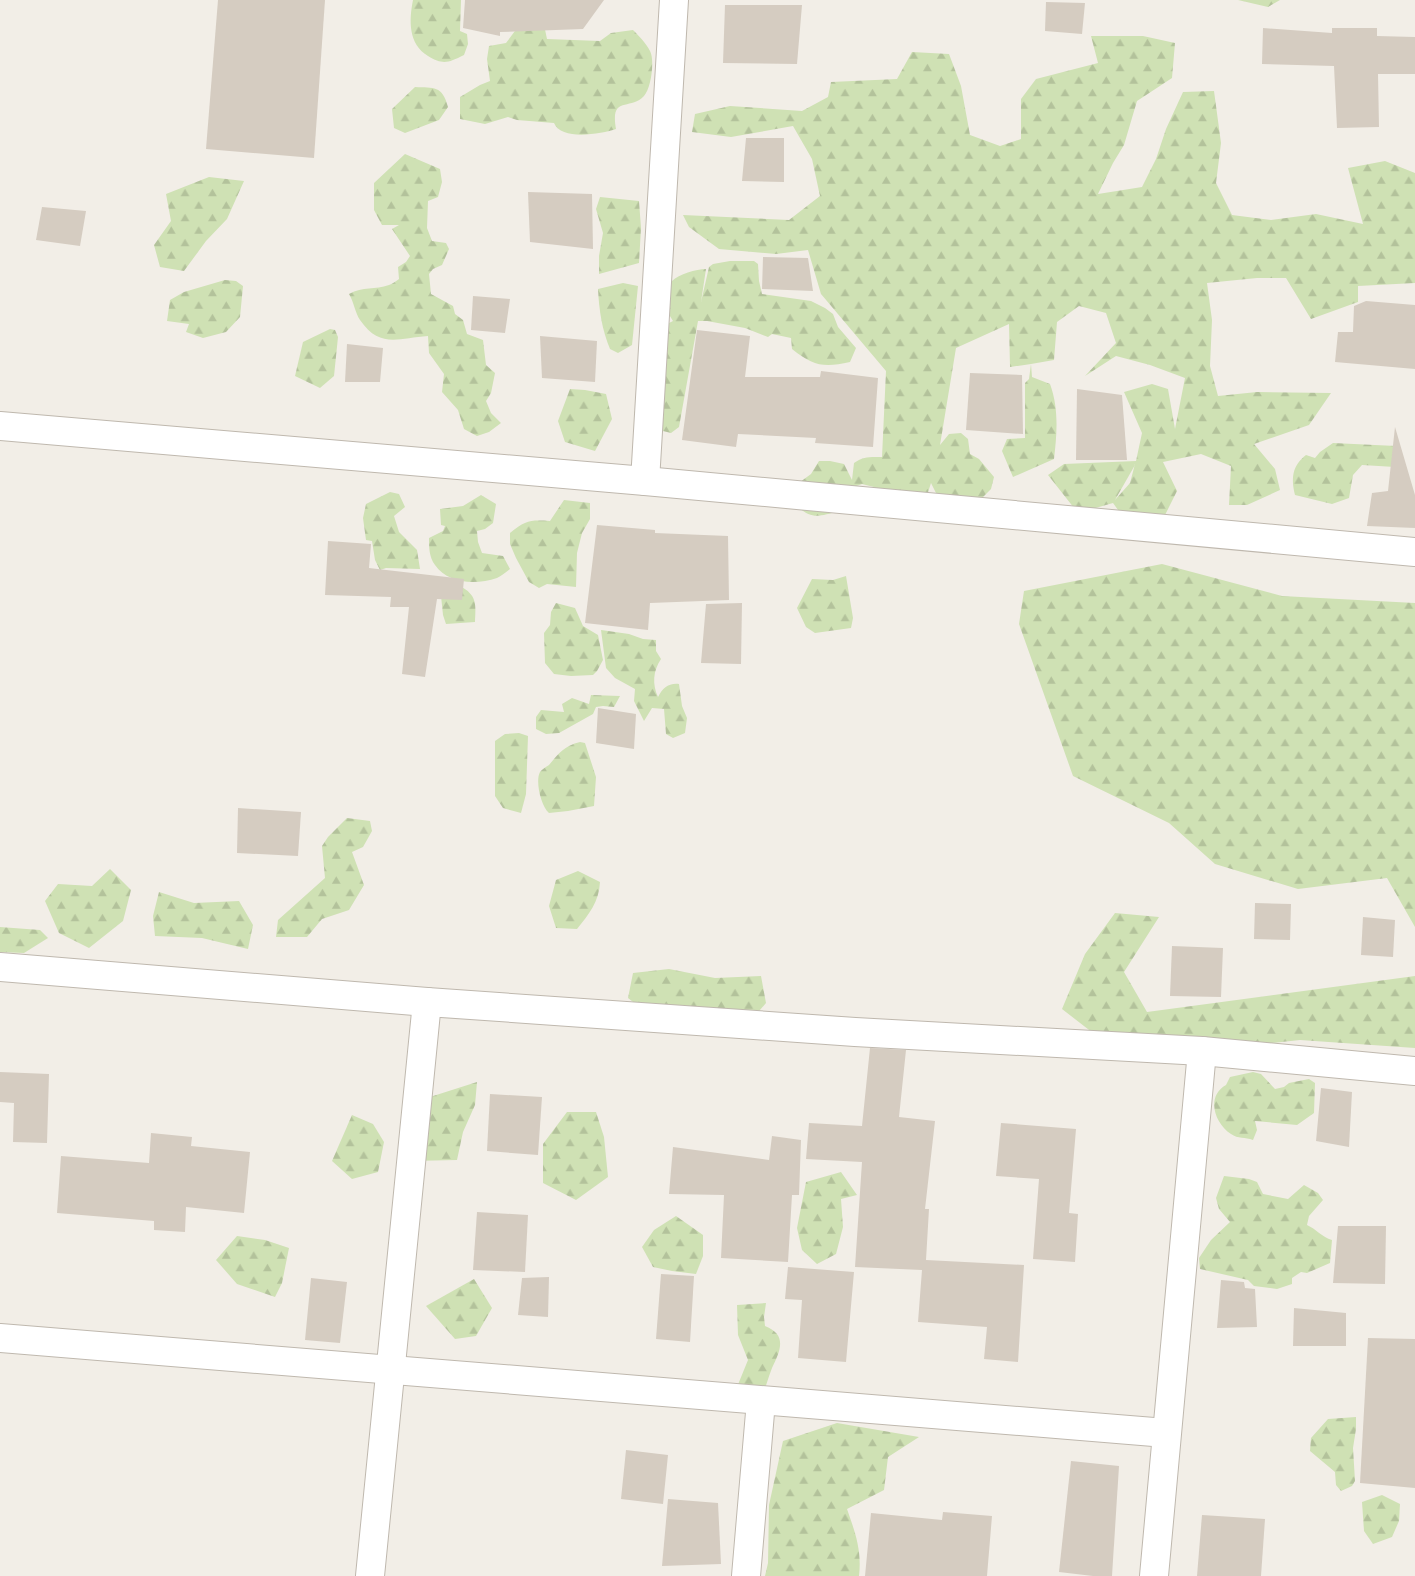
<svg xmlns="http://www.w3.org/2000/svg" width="1415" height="1576" font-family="Arial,sans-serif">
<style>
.forest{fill:url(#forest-firs);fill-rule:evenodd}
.building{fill:#d5ccc1}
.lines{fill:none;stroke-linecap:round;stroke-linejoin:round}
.street-casing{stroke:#bfb8ae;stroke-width:30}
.street{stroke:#fff;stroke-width:28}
</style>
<defs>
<pattern id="forest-firs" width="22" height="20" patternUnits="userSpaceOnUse" patternTransform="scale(1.25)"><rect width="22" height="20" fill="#cfe1b4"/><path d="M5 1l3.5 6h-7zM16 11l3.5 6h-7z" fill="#b3c29b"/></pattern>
</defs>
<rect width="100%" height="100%" fill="#f2eee7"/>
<!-- forest -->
<g class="forest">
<path d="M413,0H461L460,31L467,34L468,44L464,55C448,63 443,65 428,56C408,44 409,20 413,0Z"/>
<path d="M1238,0H1280L1268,7Z"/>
<path d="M543,20L547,39L600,41L611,33L633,30C639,36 646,43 650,51C655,60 651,89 644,96C630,111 610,95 616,129C601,134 561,141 554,123L517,120L508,117L485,124L460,119V97L480,85L490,81L487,59L489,46L506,43L521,23Z"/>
<path d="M1091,36H1143L1175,43L1172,78L1137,101L1124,145L1113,163L1098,194L1142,187L1156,159L1166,129L1183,92L1214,91L1221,143L1216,183L1232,215L1271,220L1316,214L1363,224L1348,168L1385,161L1415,173V283L1358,286V302L1311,319L1286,278H1257L1207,283L1212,320L1210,366L1218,396L1257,392L1331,393L1309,425L1254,444L1275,469L1280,490L1247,505H1229L1231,466L1201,454L1163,462L1177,491L1162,521H1126L1113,503L1078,513L1048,475L1064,464L1136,461L1142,433L1124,392L1152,384L1168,389L1175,429L1185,378L1150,365L1116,356L1085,376L1116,343L1106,313L1079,306L1057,322L1054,360L1031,364L1032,377L1050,384C1059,408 1057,434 1054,459L1013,477L1002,451L1007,439L1025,438V383L1029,379L1031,364L1010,367L1009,324L956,348L940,445L949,434L961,433L968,439L970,454L979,459L994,477L991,489L980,500L938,497L931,483L921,514L879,510L874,487L862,484L854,487L840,511C816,517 812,520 793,503L796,485L811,474L819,461H830L844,464L852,480L854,463C864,456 870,457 882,457L886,371L821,294L808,250L776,254L719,249L689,227L683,215L789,220L820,196L812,159L793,126L731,137L692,132L695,114L730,106L802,111L828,97L831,82L897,79L912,52L949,54L961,86L970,135L1000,146L1021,139V99L1036,79L1098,63ZM1135,464L1130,483L1115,500L1135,465Z"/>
<path d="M415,87C434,88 442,85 448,107L439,120L405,133L394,128L392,109Z"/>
<path d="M405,154L440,169L442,182L438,197L428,201L427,228L432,241L446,243L449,249L442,265L433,269L429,274L431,294L453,306L455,314L463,320L467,334L483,340L486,365L495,373L491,393L486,401L491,413L501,423L489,432L477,436L464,429L458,410L442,392L444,374L429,353L428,336C398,338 380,349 360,320C355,313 354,302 349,294C363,286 375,290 389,285C392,284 396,281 399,279L398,267L406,262L410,256L392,229L399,225H382L374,210V183Z"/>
<path d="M209,177L244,181L227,219L206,241L184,271L160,267L154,245L171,221L166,194Z"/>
<path d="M600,197L639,201L641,228L639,263L599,274V256L603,233L596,209Z"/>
<path d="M730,261H754L758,264L759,281L762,294L811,301L825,308L833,314L838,327L856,348L850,362C824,368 813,366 792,349L791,338L772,334L768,337L745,328L707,321H698L679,427L671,433L659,430L641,433L634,412L646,403L662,401L665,392V373L661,358L663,326L673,321L665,308L662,295C665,291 668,285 672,281C679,274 696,269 706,269L701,302L709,267L713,264Z"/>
<path d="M225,280L236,281L243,286L240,317L226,332L203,338L186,332L189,324L167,321L170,300L184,292Z"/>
<path d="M623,283L638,286L632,345L618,353L610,349C602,330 599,310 598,289Z"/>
<path d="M330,329L335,330L338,337L334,376L320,388L295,376L303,342Z"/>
<path d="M570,389L585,390L606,394L612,419L595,451L565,442L558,421Z"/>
<path d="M1333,443L1396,446L1395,467L1362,465L1353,475L1349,498L1332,504L1295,495C1291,478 1292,466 1306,455L1315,458L1320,452Z"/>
<path d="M390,492L399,494L405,507L394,516L399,532L417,550L420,569L386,568L380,570L375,560L372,541L366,540L363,518L366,504Z"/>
<path d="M481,495L496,504L493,523L485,529L477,531L478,542L482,553L503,556L510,569C506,572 501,576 497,578C476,585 448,584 435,565C429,557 429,547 429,538L443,531L445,526L441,525L440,509L463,506Z"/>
<path d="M564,500L590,503V519L582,533L577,553L576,587L547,584L539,588L529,582L516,558L510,544V533C526,520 530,520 550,521Z"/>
<path d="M1162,564L1282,596L1415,603V927L1387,878L1298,889L1215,864L1169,823L1073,776L1019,624L1024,591Z"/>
<path d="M846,576L853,618L851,628L815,633L806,627L797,608L812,579L833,580Z"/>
<path d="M460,586C477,595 476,604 475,622L446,624L443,615L441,596Z"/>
<path d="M556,603L575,608L583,626L598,635L603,660L597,671L593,675L571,676L554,674L545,663L544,633L550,625L551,612Z"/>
<path d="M601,630L629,634L643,639L656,640V651L661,659C653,671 652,684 658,697C663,688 668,683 679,684L682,706L687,718L685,733L673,738L666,734L664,709L652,708L644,721L634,701L635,689L615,678L606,668Z"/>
<path d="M591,695L620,696L614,707L603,706L596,707L593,714L559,733L546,734L536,729V717L541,710L564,712L562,704L572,698L589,704Z"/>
<path d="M519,733L528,736L526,794L521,813L503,808L495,796V741L505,734Z"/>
<path d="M580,742L585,743L596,777L594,806L568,811L549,813C541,806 535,781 540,772C542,769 546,767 549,765C559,753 564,746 580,742Z"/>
<path d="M347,818L370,821L372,831L363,847L352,852L364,885L349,910L322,919L307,937H276L278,920L325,878L322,846L328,837Z"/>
<path d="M110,869L131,890L123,921L89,948L59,933L45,901L58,884L92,886Z"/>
<path d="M578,871L600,882C599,902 589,914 577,929L556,928L549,906L556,880Z"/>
<path d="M159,892L194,903L239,901L253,925L248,949L202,938L155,936L153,916Z"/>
<path d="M1115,913L1159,917L1124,972L1147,1012L1415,976V1048L1300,1040L1202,1051L1174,1036L1093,1033L1062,1009L1085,954Z"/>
<path d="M0,927L40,930L48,938L24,953L0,952Z"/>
<path d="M669,969L715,978L761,976L766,1003L754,1017L656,1020L628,998L633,973Z"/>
<path d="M1253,1072L1261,1074L1275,1089L1284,1087L1289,1083L1309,1079L1315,1083L1314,1113L1297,1125L1255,1121L1257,1130L1253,1140C1245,1137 1238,1139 1231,1134C1214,1123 1206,1096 1226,1085L1230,1077Z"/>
<path d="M477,1082L475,1105L463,1132L457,1160L411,1161L430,1097Z"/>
<path d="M567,1112H596L604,1137L608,1177L576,1200L543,1183V1144Z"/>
<path d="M352,1115L373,1124L384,1142L378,1172L352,1179L332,1161Z"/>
<path d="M841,1172L857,1195L841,1199L843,1227L836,1254L817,1264L802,1250L797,1228L806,1182Z"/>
<path d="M1224,1176L1249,1179L1257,1182L1263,1194L1288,1199L1304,1185L1318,1193L1323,1200L1309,1216L1307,1225C1316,1229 1322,1237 1332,1240L1330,1263L1307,1273L1301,1272L1292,1278V1284L1277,1289L1254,1286L1248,1280L1200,1269L1199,1258L1211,1240L1230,1222L1219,1209L1216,1198Z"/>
<path d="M676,1216L703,1235V1256L696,1274L672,1271L653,1267L642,1247L654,1230Z"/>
<path d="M237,1236L265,1240L289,1248L282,1283L275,1297L237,1284L216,1260Z"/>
<path d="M474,1279L492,1308L476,1336L455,1339L426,1306Z"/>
<path d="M766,1303L764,1317L765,1326C788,1335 780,1351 772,1368C768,1378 765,1389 762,1399L737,1387L748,1360L738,1335L737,1305Z"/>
<path d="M1356,1417V1429L1353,1448L1355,1481L1352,1486L1341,1491L1336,1485L1335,1472L1310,1451L1311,1438L1328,1419Z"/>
<path d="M837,1423L919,1437L888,1457L884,1490L847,1509C855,1532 862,1550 859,1576H765L768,1563L769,1505L783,1441Z"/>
<path d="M1382,1495L1400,1504L1399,1521L1392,1537L1373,1544L1364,1531L1362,1502Z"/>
</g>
<!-- building -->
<g class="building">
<path d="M218,0H325L314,158L206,149Z"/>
<path d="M465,0H604L583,29L500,32V36L463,28Z"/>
<path d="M1046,2L1085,3L1082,34L1045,31Z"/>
<path d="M725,5H802L797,64L723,63Z"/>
<path d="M1263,28L1332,33V28H1377V36L1415,37V74H1378L1379,127L1337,128L1334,66L1262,64Z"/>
<path d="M746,138H784V182L742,181Z"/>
<path d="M528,192L592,194L593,249L530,242Z"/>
<path d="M42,207L86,211L80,246L36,240Z"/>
<path d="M763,257L808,258L813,291L762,289Z"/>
<path d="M473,296L510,299L505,333L471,330Z"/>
<path d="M1366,301L1415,305V369L1335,362L1338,332H1353L1354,306Z"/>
<path d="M697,330L750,336L745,377H820L821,371L878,378L873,447L815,443L816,438L738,434L736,447L682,440Z"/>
<path d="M540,336L597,341L595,382L542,378Z"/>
<path d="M347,344L383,348L380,382H345Z"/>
<path d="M970,373L1022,375L1023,434L966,430Z"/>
<path d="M1077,389L1122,395L1127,460H1076Z"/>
<path d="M1395,427L1415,495V528L1367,526L1372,493L1388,491Z"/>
<path d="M597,525L655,530V533L728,536L729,600L650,603L648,630L585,623Z"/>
<path d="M328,541L371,544L369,568L464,579L462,600L437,599L425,677L402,674L409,607H390L391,597L325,595Z"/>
<path d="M742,603L741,664L701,663L706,604Z"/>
<path d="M598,708L636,714L634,749L596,743Z"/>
<path d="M238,808L301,812L298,856L237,853Z"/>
<path d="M1255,903L1291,904L1290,940L1254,939Z"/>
<path d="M1363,917L1395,920L1393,957L1361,955Z"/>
<path d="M1172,946L1223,948L1221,997L1170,996Z"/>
<path d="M870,1048L906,1050L899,1117L935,1121L925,1209H929L926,1260L1024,1265L1018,1362L984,1359L987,1327L918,1322L922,1270L855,1267L862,1162L806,1159L809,1123L862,1126Z"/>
<path d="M0,1072L49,1074L47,1143L13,1142L14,1103L0,1102Z"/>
<path d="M1321,1088L1352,1092L1349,1147L1316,1141Z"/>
<path d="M490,1094L542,1097L538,1155L487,1151Z"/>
<path d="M1001,1123L1076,1129L1069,1213L1078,1214L1075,1262L1033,1259L1039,1179L996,1176Z"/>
<path d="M151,1133L192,1137L191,1146L250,1152L244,1213L186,1207L185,1232L154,1230V1221L57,1213L61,1156L149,1163Z"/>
<path d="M772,1136L801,1140L799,1195H792L788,1262L721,1258L724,1195L669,1194L673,1147L769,1160Z"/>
<path d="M477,1212L528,1215L525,1272L473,1270Z"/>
<path d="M1338,1226H1386L1385,1284L1333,1283Z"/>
<path d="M788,1267L854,1272L846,1362L798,1358L802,1300L785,1299Z"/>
<path d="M661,1274L694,1276L690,1342L656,1339Z"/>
<path d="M549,1277L548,1317L518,1315L522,1278Z"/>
<path d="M311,1278L347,1282L340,1343L305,1340Z"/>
<path d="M1221,1280L1244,1282L1245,1288L1255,1289L1257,1327L1217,1328Z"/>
<path d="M1294,1308L1346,1313V1346H1293Z"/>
<path d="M1368,1338L1415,1339V1488L1360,1483Z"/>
<path d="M626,1450L668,1455L663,1504L621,1499Z"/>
<path d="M1071,1461L1119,1466L1112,1576H1093L1059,1572Z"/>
<path d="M668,1499L718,1503L721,1564L662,1566Z"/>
<path d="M943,1512L992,1516L987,1576H865L871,1513L942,1520Z"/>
<path d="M1202,1515L1265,1519L1261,1576H1197Z"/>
</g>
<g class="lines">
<!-- street casing -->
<g class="street-casing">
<g id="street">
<path d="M0,426L645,481L1415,552"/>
<path d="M645,481L674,0"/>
<path d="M0,967L427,1002L855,1032L1202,1051L1415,1071"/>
<path d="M0,1338L1166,1433"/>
<path d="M370,1576L427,1002"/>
<path d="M746,1576L761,1401"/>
<path d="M1154,1576L1202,1051"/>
</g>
</g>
<!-- street -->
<use href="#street" class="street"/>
</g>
</svg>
